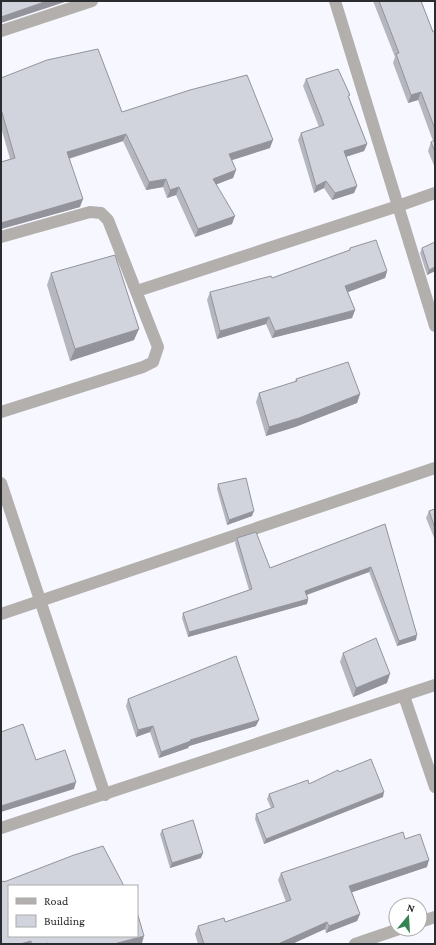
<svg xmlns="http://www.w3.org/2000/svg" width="436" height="945" font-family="'Crimson Pro',serif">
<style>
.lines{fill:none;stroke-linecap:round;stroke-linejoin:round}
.street{stroke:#b3afad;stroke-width:12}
.wall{fill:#b5b6be}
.shaded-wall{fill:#93949b}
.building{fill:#d2d4dd;stroke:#93949b}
</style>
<rect width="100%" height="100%" fill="#f6f7ff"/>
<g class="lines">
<!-- street -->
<g class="street">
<path d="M335,1L435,326"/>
<path d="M1,31L92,1"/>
<path d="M1,237L90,212L101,213L108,220L158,347L153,362L143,367L1,412"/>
<path d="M137,291L398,206L435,193"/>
<path d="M1,483L105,795"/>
<path d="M1,614L435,468"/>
<path d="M404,696L435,787"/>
<path d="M1,828L435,685"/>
<path d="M420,922L435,917"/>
<path d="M355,944L399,929"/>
</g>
</g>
<!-- wall -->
<g class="wall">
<path d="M373,1H421L433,32L435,31V168L428,151L431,142L433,141L418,100L408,103L393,63L395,57Z"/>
<path d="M1,78L122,112L270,148L232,160L236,170L233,178L216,184L232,224L195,237L176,195L167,198L163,187L146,190L123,141L69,159L80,207L1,229V162L10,159L1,127Z"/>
<path d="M306,79L349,97L367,144L364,151L346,157L357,186L354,193L332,200L324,188L314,193L298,140L301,133L319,127L303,86Z"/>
<path d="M435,242V271L427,275L420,253L422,248Z"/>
<path d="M350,248L387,271L385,278L348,292L355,310L352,318L272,338L266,324L217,339L207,300L210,292L272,278L349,250Z"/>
<path d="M51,273L134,340L70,361L47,285Z"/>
<path d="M296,379L360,394L357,403L295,427L266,436L256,402L259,393L295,382Z"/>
<path d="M218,484L252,516L227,525L217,489Z"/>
<path d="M435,509V540L426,518L429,511Z"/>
<path d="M385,524L416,640L397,646L369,572L307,595L308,599L307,604L188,637L182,618L183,613L249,590L235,543L237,538L270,568Z"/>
<path d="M343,653L387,683L353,697L340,662Z"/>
<path d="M128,699L256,726L189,746L188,748L159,758L150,732L136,737L126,706Z"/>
<path d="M339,772L383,797L264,844L255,819L256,814L271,808L267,799L269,794L309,784Z"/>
<path d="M162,830L201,858L170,868L160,834Z"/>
<path d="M405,839L427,867L352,892L360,914L357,921L326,933L325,929L292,944H198L195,934L198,926L225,922L286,902L278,880L281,873Z"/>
</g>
<!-- shaded-wall -->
<g class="shaded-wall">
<path d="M47,1H68L1,23L2,16Z"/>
<path d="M421,92L418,100L408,103L411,95Z"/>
<path d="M126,134L123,141L64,160L67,152Z"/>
<path d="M273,140L270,148L226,162L229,154Z"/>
<path d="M367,144L364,151L342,158L344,151Z"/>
<path d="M236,170L233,178L210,187L213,179Z"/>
<path d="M166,179L163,187L146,190L149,182Z"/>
<path d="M326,181L324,188L314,193L316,186Z"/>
<path d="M357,186L354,193L332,200L335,193Z"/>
<path d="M179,187L176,195L167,198L170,190Z"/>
<path d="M83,199L80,207L1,229V222Z"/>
<path d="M235,216L232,224L195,237L198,229Z"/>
<path d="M435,267V271L427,275L429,270Z"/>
<path d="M387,271L385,278L343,294L345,286Z"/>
<path d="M355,310L352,318L272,338L275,331Z"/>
<path d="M269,317L266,324L217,339L220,331Z"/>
<path d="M139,329L134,340L70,361L75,349Z"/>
<path d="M360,394L357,403L295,427L266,436L269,427Z"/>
<path d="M254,511L252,516L227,525L229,520Z"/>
<path d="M371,567L369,572L303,596L305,591Z"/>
<path d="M308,599L307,604L188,637L189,632Z"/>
<path d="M417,635L416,640L397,646L399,641Z"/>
<path d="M390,674L387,683L353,697L356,688Z"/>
<path d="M259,720L256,726L189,746L188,748L159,758L161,752L190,740Z"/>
<path d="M153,726L150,732L136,737L138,730Z"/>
<path d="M76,782L74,789L1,812V806Z"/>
<path d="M384,792L383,797L264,844L266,839Z"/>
<path d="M203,853L201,858L170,868L172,863Z"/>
<path d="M429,860L427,867L347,894L349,886Z"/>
<path d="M360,914L357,921L326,933L329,926Z"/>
<path d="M327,922L325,929L292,944H278Z"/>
<path d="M144,936L142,943L139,944H114Z"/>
<path d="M31,941L30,944H20Z"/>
</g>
<!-- building -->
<g class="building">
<path d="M1,1H47L1,17Z"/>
<path d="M379,1H421L433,32L435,31V129L421,92L411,95L396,54L399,53Z"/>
<path d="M98,49L122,112L190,90L247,75L273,140L229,154L236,170L213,179L235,216L198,229L179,187L170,190L166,179L149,182L126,134L67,152L83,199L1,223V162L15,158L1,109V78L47,60Z"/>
<path d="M338,69L350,95L348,96L367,144L344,151L357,186L335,193L326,181L316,186L301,133L324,125L306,79Z"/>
<path d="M435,140V152L431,142Z"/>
<path d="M376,240L387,271L345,286L355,310L275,331L269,317L220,331L210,292L271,276L272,278L350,250V248Z"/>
<path d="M435,242V267L429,270L422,248Z"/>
<path d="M115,255L139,329L75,349L51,273Z"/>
<path d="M348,362L360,394L299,418L269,427L259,393L297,381L296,379Z"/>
<path d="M246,478L254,511L229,520L218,484Z"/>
<path d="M435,509V528L429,511Z"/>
<path d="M385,524L417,635L399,641L371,567L305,591L308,599L189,632L183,613L252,589L237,538L256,532L270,568Z"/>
<path d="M376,638L390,674L356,688L343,653Z"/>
<path d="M236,656L259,720L190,740L191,741L161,752L153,726L138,730L128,699Z"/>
<path d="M23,724L36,760L65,750L76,782L1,806V732Z"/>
<path d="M371,759L384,792L266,839L256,814L274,807L269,794L308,780L309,784L338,770L339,772Z"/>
<path d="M193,820L203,853L172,863L162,830Z"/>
<path d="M403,832L405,839L420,834L429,860L349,886L360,914L329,926L327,922L278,944H204L198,926L224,918L225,922L291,900L281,873Z"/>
<path d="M103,846L124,886H9V936H137V912L144,936L114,944H48V943L44,944H32L31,941L20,944H1V882L4,881V882L74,855Z"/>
</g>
<!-- border -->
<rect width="436" height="945" fill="none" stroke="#2b2c2f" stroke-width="4"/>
<!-- legend -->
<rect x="8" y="885" width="130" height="52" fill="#ffffff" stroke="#aaabac"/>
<rect x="16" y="898" width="20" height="6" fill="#b3afad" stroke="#aaabac"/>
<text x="44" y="905" font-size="12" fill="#2b2c2f">Road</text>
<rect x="16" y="915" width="20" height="12" fill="#d2d4dd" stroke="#aaabac"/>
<text x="44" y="925" font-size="12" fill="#2b2c2f">Building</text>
<!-- north arrow -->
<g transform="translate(408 917) rotate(18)"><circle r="19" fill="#ffffff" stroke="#aaabac"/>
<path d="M0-3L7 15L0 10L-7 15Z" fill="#348454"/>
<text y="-6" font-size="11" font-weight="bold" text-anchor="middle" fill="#2b2c2f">N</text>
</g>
</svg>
